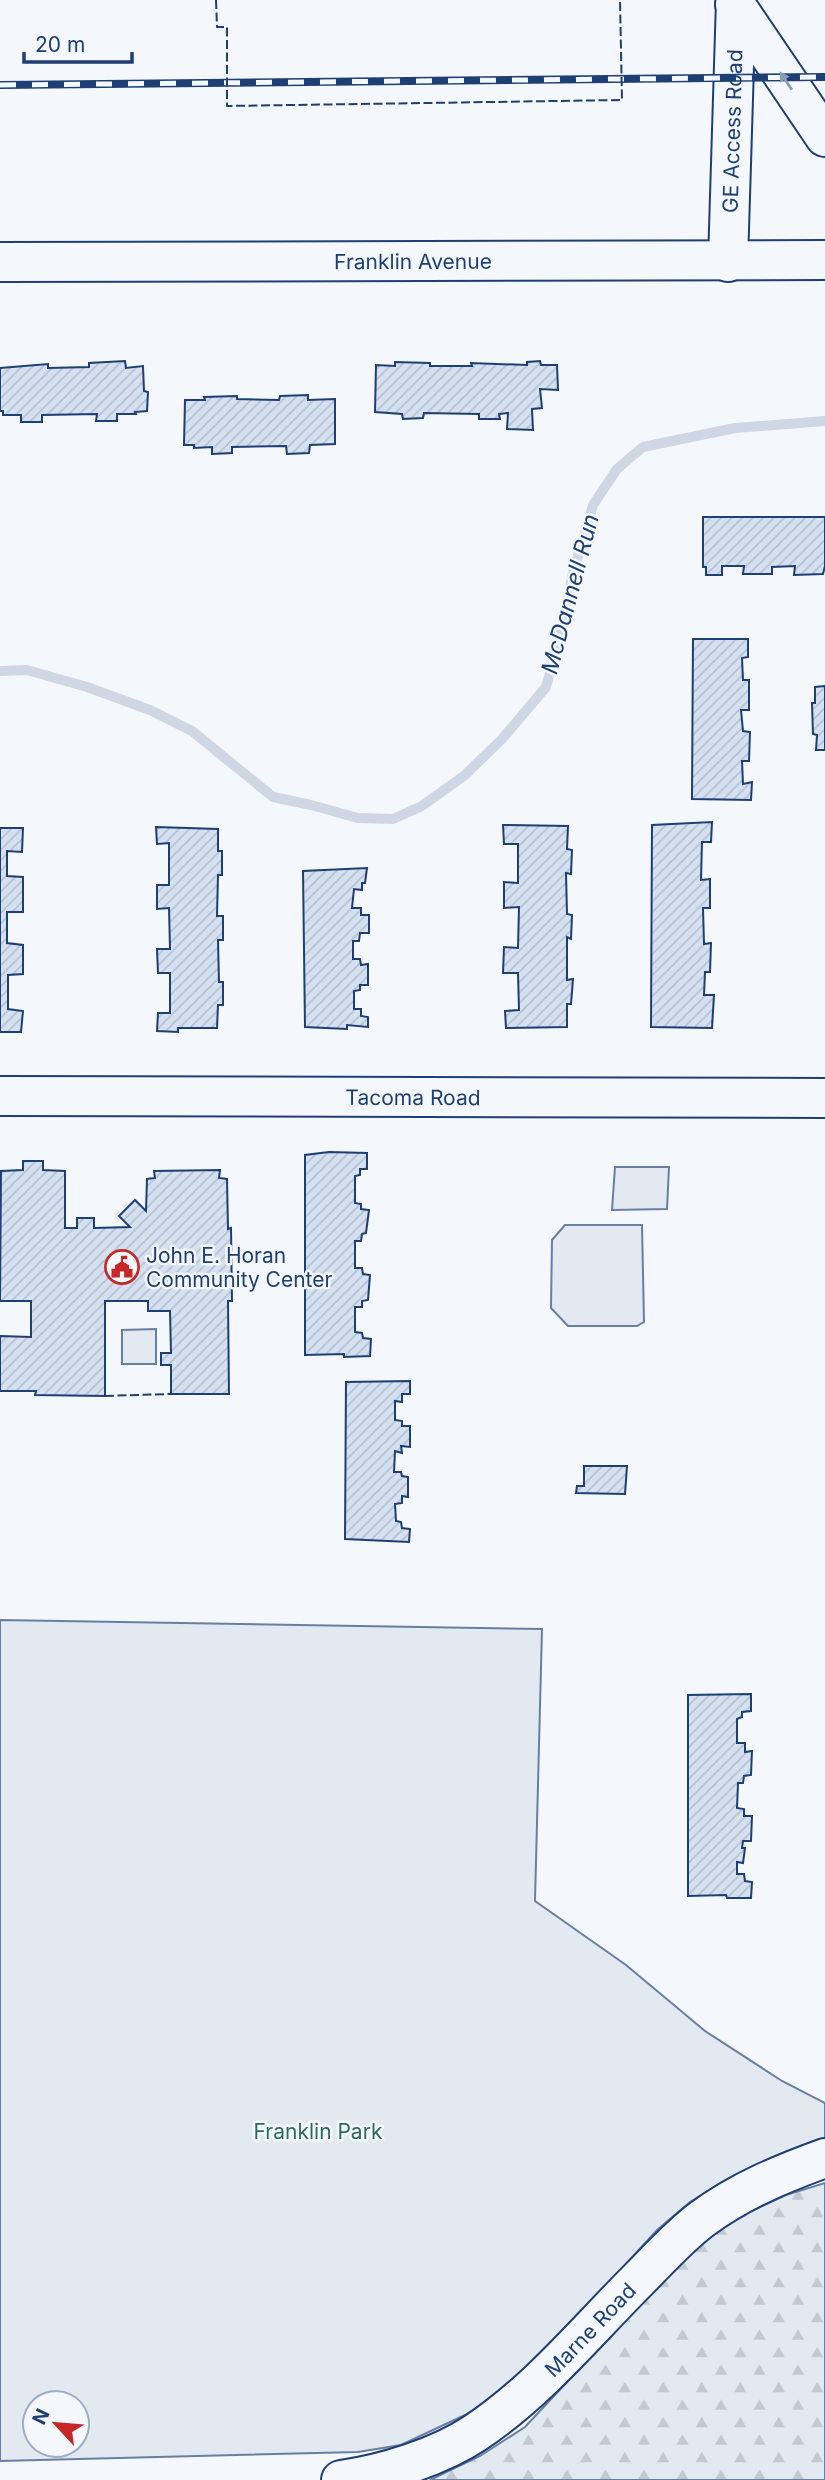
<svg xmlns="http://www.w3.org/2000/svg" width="825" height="2480" font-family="Inter,sans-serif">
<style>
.forest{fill:url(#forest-firs);stroke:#687fa3;stroke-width:2}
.park{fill:#e3e9f0;stroke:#687fa3;stroke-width:2;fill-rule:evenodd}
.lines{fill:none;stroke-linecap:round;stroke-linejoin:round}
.stream{stroke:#cfd7e4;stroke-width:10}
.building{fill:url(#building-hatch);stroke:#1d3f73;stroke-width:2}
.minor-casing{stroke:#1d3f73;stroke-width:42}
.major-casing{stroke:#1d3f73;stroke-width:42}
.minor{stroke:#f4f7fb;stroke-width:38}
.major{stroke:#f4f7fb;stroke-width:38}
.rail-casing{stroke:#1d3f73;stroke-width:8}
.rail{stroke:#f4f7fb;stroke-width:5;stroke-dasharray:16;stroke-linecap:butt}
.fence{stroke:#1d3f73;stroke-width:2;stroke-dasharray:9 3.5;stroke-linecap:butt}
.oneway{fill:#889bb7}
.labels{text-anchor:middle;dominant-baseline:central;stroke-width:5;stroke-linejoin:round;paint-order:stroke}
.street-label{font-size:21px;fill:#1d3f73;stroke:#f4f7fb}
.poi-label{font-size:21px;fill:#1d3f73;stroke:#f4f7fb;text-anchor:start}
.park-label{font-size:21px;fill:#2c6c60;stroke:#f4f7fb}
.water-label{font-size:23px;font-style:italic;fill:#1d3f73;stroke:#f4f7fb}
</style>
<defs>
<pattern id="forest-firs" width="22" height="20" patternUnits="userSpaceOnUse" patternTransform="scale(1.75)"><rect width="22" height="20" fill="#e3e9f0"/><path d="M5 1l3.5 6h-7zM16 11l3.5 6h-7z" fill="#c2c9d1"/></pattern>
<pattern id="building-hatch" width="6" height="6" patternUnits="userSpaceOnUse" patternTransform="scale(1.75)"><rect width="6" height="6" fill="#d5e0f0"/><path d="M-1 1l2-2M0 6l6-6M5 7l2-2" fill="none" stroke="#b6c1d1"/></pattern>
</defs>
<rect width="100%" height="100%" fill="#f4f7fb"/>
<!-- forest -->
<path class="forest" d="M825,2183V2480H430L480,2456L525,2427L657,2286L703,2240L736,2218L786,2195Z"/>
<!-- park -->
<g class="park">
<path d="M615,1167H669L667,1209L612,1210Z"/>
<path d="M565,1225H642L644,1322L637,1326H568L551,1308L552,1240Z"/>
<path d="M156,1329V1364H122V1330Z"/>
<path d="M0,1620L542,1629L535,1901L626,1965L705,2031L782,2081L825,2103V2140L726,2180L690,2202L657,2230L536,2362L494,2398L465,2415L401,2445L358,2452L0,2461ZM35,2403H77V2445H35Z"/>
</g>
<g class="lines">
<!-- stream -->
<path class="stream" d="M0,671L27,670L87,687L150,710L192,731L273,797L311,805L358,818L393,819L422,806L465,775L502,739L546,687L559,640L573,573L593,505L617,469L643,447L735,428L825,421"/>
</g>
<!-- building -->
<g class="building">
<path d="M125,361L126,368L143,366L144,391L148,392L147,411L135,412L136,414H117V421H96L97,414L42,415V422H21V415H3V411H0V368L48,364V368L89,367V363Z"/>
<path d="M540,361L541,365H557L558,390L540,389L542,408L532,409L533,430L507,429L508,413L499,414L500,419H479V414L424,413L423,418L403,419L402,414L375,412L376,365L395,366V362L430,363V366H472L471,363L527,365V362Z"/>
<path d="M308,395V400L335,399V444L310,445L309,453L287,454L286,446L232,447V453L212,454V447L194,448V445H184L185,400H205L204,397L237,396V399L279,400L280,396Z"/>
<path d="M703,517H825V566L823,574L794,575L795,566L772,567V574H743L744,566H722V575H706V567H703Z"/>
<path d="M693,639H748V657L742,658L743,680H749V710H741L743,731L750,732L749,761H742L743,784L752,782L751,800L692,799Z"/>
<path d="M825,686V750H816L817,735L813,734L812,703H815V687Z"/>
<path d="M712,822L711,842H702L701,880L710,879V908H703L704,944L711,943L710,972H705L704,995H714L712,1028L651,1027L652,825Z"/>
<path d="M503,825L568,826L567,849L572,850L571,874L566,873L567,914L572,915L571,939L567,937V980L573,979L571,1004H567V1027L506,1028L505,1011L519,1010L518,973H503L504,947L518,948L519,907L504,908V882L518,883V844H504Z"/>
<path d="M156,827L218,829V851H222V875H218L217,916H223V940H218L219,982H223V1005H218L217,1028H178V1032L157,1031L158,1013H170V973H158L157,949H170L169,908L157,909V885H169V843L157,844Z"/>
<path d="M0,828H23L22,852L7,851V876L23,877V912H7V943L23,945V974L8,975V1009L23,1011L21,1032H0Z"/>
<path d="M367,868L365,883H362V890L354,889L352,908H361V915H369V933H360L359,941H353V959H360L361,965L368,964V985H360V990L354,991V1009H361V1016L368,1017V1027L347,1025V1029L305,1027L303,871Z"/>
<path d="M329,1152L367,1153V1169H360V1175L355,1176V1203L361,1204V1209L369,1210L366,1233L362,1234L361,1241H355V1268H362L363,1274L370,1275L368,1300L362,1301V1307H355V1332L362,1333L363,1338L371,1339L370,1356L344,1357V1354L305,1355V1155Z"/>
<path d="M23,1161H43V1170L65,1171V1228H77V1218H94V1228L130,1227L119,1216L135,1200L146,1211L147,1179L155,1178L154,1171L220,1170L219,1178L227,1179L228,1229L231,1228L232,1301H228L229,1394H171V1365H161V1353H171L170,1311H148V1301H105V1396L35,1395L36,1391H0V1336L31,1337V1301H0L1,1171L23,1170Z"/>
<path d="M410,1381V1394H402V1402L395,1401V1420L402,1421V1426H410V1447L401,1446L402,1453L395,1451L394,1472H401L402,1476L408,1477V1497L402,1496V1503L395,1504L396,1521L401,1522L402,1528L410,1529L409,1542L345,1539L346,1382Z"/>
<path d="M584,1466H627L625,1494L576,1493L577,1486H584Z"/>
<path d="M751,1694V1711L742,1712V1717L737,1719V1743H745V1752L752,1751L751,1775L744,1776L743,1783H738L737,1808L744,1809V1816H752L751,1841H743L742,1848H745L743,1863L737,1862V1874H744L745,1881L752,1882L751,1898H727L726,1895L688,1896V1695Z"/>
</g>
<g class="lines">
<!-- minor casing -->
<g class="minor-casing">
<g id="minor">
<path id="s1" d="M728,262L736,0"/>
<path id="s2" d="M0,1096L825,1098"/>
<path id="s3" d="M341,2480C384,2474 439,2457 475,2433C537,2392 585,2333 637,2281C658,2260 678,2237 702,2219C740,2191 781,2174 825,2158"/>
</g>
</g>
<!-- major casing -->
<g class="major-casing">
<g id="major">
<path d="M735,4L825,137"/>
<path id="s4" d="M0,262L825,260"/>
</g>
</g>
<!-- minor -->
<use href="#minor" class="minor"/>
<!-- major -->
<use href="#major" class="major"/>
<!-- rail casing -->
<g class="rail-casing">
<path id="rail" d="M0,85L825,77"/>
</g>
<!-- rail -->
<use href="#rail" class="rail"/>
<!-- fence -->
<g class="fence">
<path d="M216,0L217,27H227V106L622,100L620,0"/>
<path d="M105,1396L171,1394"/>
</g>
</g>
<!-- one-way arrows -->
<defs><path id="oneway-solid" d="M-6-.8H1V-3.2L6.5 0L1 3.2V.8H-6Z" transform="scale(1.75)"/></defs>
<use class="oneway" href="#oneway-solid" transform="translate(786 81) rotate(-124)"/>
<!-- icons -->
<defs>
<g id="civic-ring" transform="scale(1.75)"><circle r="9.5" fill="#f4f7fb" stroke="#c62828" stroke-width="1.5"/><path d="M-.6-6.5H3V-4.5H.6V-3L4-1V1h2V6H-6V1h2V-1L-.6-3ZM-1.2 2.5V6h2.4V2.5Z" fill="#c62828"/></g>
</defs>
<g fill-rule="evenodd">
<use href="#civic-ring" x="122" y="1267"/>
</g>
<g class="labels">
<!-- street labels -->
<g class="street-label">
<text stroke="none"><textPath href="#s1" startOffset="131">GE Access Road</textPath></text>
<text stroke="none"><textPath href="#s4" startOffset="413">Franklin Avenue</textPath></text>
<text stroke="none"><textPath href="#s2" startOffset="413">Tacoma Road</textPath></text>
<text stroke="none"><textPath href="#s3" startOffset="298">Marne Road</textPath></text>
</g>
<!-- poi labels -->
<g class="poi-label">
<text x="146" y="1255">John E. Horan<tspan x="146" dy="24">Community Center</tspan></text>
</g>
<!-- park labels -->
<g class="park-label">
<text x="318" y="2131">Franklin Park</text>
</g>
<!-- water labels -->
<g class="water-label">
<text transform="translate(570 594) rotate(-75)">McDannell Run</text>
</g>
</g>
<!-- north arrow -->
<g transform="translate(56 2424) rotate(296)"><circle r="33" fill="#f4f7fb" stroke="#9eadc5" stroke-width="2"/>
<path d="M0-5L12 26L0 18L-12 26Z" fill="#c62828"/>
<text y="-10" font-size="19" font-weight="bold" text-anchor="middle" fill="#1d3f73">N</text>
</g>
<!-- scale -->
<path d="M24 52v10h108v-10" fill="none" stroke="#1d3f73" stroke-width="3.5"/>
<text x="35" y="52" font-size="21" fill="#1d3f73" stroke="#f4f7fb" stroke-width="5" paint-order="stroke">20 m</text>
</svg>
